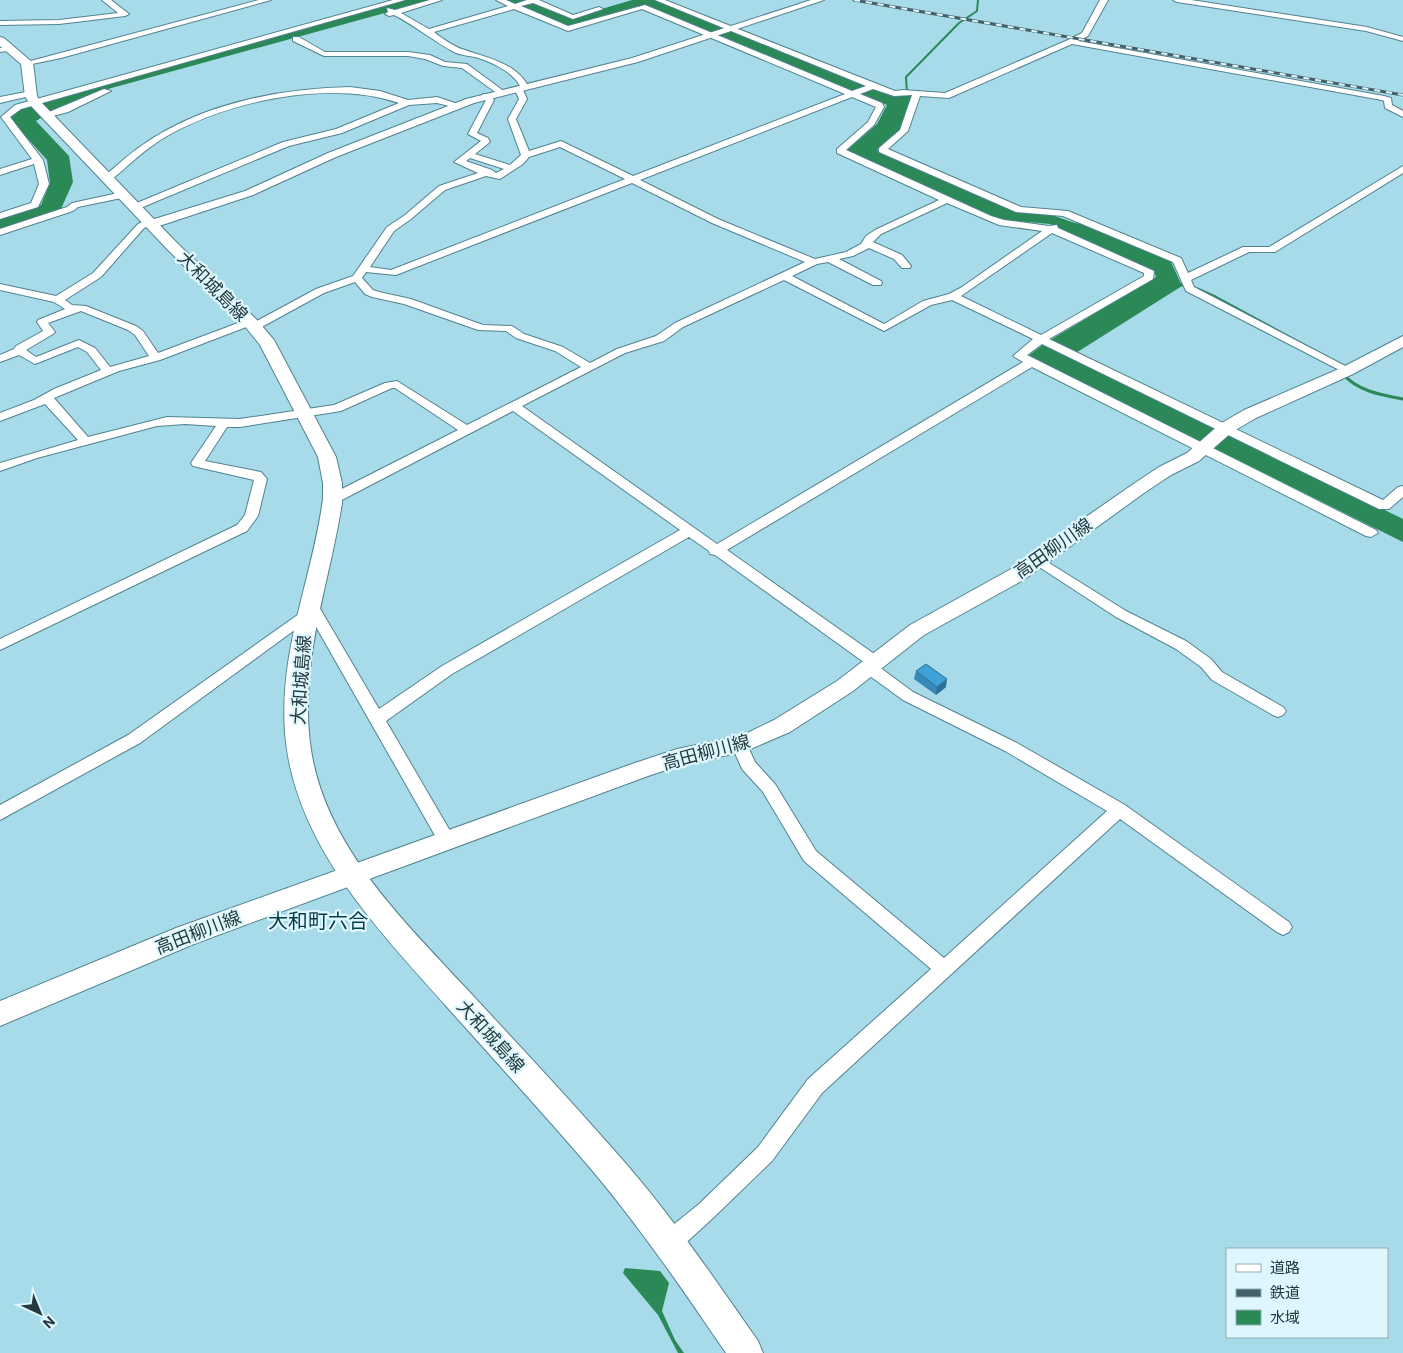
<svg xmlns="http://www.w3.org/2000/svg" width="1403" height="1353" font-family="Roboto,'Noto Sans JP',sans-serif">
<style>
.water{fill:#2a8956}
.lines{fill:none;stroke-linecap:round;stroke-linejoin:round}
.stream-far2{stroke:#2a8956;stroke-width:2}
.stream-far1{stroke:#2a8956;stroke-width:2.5}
.stream{stroke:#2a8956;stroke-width:3}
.minor-casing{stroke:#51828f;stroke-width:2}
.tertiary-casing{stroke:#51828f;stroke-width:2}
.secondary-casing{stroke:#51828f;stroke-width:2}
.primary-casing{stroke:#51828f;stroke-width:2}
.minor{fill:#fff;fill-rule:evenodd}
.tertiary{fill:#fff;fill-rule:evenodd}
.secondary{fill:#fff;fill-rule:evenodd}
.primary{fill:#fff;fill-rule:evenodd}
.rail-casing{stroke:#446168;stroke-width:3}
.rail{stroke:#def7fe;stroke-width:2;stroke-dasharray:6;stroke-linecap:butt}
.wall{fill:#368ab7}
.shaded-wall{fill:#2c7195}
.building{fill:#3fa1d5;stroke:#2c7195}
.labels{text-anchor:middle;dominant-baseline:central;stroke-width:4.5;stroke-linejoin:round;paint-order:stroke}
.street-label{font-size:18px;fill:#24393e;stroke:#def7fe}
.quarter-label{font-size:20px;fill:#033c47;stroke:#def7fe}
</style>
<rect width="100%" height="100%" fill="#a8dbe9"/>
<!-- water -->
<g class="water">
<path d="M406,0H432L97,92L52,111L36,121L69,156L73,182L61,209L0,230V219L41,205L50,183L47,160L10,119L11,115L17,110Z"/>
<path d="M504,0H529L571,18L632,0H654L894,97L914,94L900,131L877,150L1013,211L1052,215L1075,223L1085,224L1171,262L1182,286L1071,356L1403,519V542L1028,356L1045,343L1156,277L1154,271L1050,224L1006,220L987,215L846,151L877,124L887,105L642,6L569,28Z"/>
<path d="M625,1268L660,1271L669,1283L662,1311L675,1340L684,1353H678L658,1315L623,1273Z"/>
</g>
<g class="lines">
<!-- stream-far2 -->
<path class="stream-far2" d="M907,93L906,77L959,23L977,11L978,0"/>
<!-- stream-far1 -->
<path class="stream-far1" d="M1178,284L1198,289L1216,297L1332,360"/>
<!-- stream -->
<path class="stream" d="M1342,373C1357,391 1381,395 1403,399"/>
<!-- minor casing -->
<g class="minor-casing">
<g id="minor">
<path d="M102,0H111L129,14L125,16L59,24L0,25V21L59,20L118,13Z"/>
<path d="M259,0H271L61,58L27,65L23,63Z"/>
<path d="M393,0H405L21,109L10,117L43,160L49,184L38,207L0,219V213L31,203L39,184L34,164L0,175V169L32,159L1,117L15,105Z"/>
<path d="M430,0H442L401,13L429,29L508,6L496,0H506L515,4L527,0H539L573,15L599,7L603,9L573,19L533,3L521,6L568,26L645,5L852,91L866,86L655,0H665L895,91L903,90L945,93L1068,40L1082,33L1100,0H1108L1088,36L1078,41L1384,96L1391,98L1392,105L1403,111V117L1385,108L1384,101L1382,100L1072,44L949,98L920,96L908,131L888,149L1021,207L1068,211L1181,258L1188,273L1243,247H1269L1403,166V173L1275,252H1249L1191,280L1194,287L1351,369L1353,371L1347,374L1186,291L1173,262L1063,216L1016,212L879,152V148L900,130L912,95L894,96L873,89L860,94L882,103L884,107L874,125L846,150L991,216L1004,220L1049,226L1057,225L1058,228L1154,271L1153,279L1049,339L1383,500L1398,487L1403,486V497L1389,509H1379L1042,344L1027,355L1376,530L1378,533L1371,537L1366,536L1032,367L727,550L880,658L882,662L878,666L913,692L1017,743L1125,805L1289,922L1292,927L1289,932L1283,935L1277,932L1120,819L822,1093L772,1161L713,1218L678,1250L670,1253L662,1250L659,1242L662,1234L699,1204L758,1147L808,1079L931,969L804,861L763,792L742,769L731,744L733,740L739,738L745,740L755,762L775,784L816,851L944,958L1107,811L1005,751L903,700L863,671L861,667L865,663L715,555L710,554L709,551L689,537L452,674L386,721L453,836L455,841L453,846L447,848L441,846L311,618L140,743L0,820V805L128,735L306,609L303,603L305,600H315L379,709L442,666L680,530L513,411L338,502H328L327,499L328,496L458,430L395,388H392L341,411L240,427H227L205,461L261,472L267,479L258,516L247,531L0,650V639L237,525L245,515L254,480L193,466L191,463L216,426L185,424L157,426L37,458L0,471V463L78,440L45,404L0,421V413L34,400L54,389L101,370L87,352L78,347L35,364L19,355L0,362V355L14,349L16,346L43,331L37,322L38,320L65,309L54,302L0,290V284L56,296L93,273L138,224L147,220H153V224L144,228L101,277L65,300L72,305L86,306L136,326L143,331L158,353L246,320L250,319L255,322L316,289L353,276L387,227L405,215L439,186L478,173L454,162L481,141L468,134L486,100L482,96L483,94H489L494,100L477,133L488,138L490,142L475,154L510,165L521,155L508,119L519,99L514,88L520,86C513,72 490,61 475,57C469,56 462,55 456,53C434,42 416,26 394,15L389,16L385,14L388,12L387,8L395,10ZM514,9L568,31L642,9L845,94L633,176L561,141L529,151L516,119L527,99L522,88L528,86C516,63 487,58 465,50C454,47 443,39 434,32ZM852,97L876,107L868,122L837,149V153L939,200L875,230L866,236L861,244L846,252L815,259L718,219L640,180ZM560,147L625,179L391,270L370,267L394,231L411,219L445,190L486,176L500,179L523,164L529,157ZM470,158L504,169L496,173L492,170L466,161ZM632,183L712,223L805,262L675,323L656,336L617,349L590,363L563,347L524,334L512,326L483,325L411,299L379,292L373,290L362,278L366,272L396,275ZM947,203L999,225L1042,231L962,287L949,294L923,301L884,324L792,276L817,264L828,262L873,285H881L882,283L881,281L839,259L853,256L869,248L894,259L902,268H910L911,266L902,255L873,242L881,234ZM1052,233L1144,273V276L1041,335L961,296ZM784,280L884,331L931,305L952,300L1033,339L1013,356L1023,362L717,544L522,406L625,353L664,341L683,327ZM355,282L365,294L372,297L404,304L478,330L506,331L516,338L555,351L581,367L467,425L397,381L385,383L334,405L240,419L167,417L88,437L54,398L119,371L160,360L249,326L250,329H258L324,293ZM81,311L128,330L135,335L149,356L110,367L95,348L79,340L36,357L26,350L53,334L55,332L48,323Z"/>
<path d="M1173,0H1191L1367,27L1403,37V41L1366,31L1177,2Z"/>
<path d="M293,37H299L325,52H408L430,55L445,62L467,64L505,92L498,94L462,68L443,66L425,59L408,56H324L293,41Z"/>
<path d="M10,46L14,48L13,50L0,52V48Z"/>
<path d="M350,87L380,91L408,100L437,97L461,105L457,108L437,103L409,105L342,133L289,146L138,209H132V205L283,142L336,129L399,103C329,79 225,101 162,139C143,151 128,166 111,180H105L103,178C109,171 117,166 123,160C185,107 270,89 350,87Z"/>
<path d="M104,89L111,91L68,112L46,118L42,115Z"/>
<path d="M31,91L35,93L34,95L0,103V97Z"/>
<path d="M123,192L126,193V197L78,207L73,211L0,235V229L67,207L72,203Z"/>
<path d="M1038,556L1126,611L1186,641L1211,659L1222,672L1283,707L1286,711L1283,715L1278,717L1273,715L1212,680L1201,667L1176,649L1116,617L1033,563L1031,560L1033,557Z"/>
</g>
</g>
<!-- tertiary casing -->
<g class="tertiary-casing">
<path id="tertiary" d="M811,0H824L638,62L474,103L336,157L253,195L156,227H148L146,224L148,221L245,191L328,153L466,99L632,58Z"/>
</g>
<!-- secondary casing -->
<g class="secondary-casing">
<path id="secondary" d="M1403,336V347L1353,374L1256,418L1232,432L1199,461L1171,475L1144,493L1025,579L924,635L853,691L790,732L746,751L678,766L648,776L194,944L0,1026V1001L176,928L632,764L677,749L741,736L774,720L837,681L910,625L1011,569L1132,485L1159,467L1187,453L1220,424L1244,410L1341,368Z"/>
</g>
<!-- primary casing -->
<g class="primary-casing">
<path id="primary" d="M0,37L4,38L33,63L37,96L40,101L178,244L256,319L274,340L336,457L342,483V503C329,587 298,663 311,750C326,846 401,918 464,986C514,1040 565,1094 613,1149C667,1209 712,1275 758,1341L763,1353H726C683,1290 640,1227 591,1169C544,1114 495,1061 447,1007C377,928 294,844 285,733C279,648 312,580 323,499V483L318,457L260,345L244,325L168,250L31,106L25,96L21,64L0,46Z"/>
</g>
<!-- minor -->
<use href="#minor" class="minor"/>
<!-- tertiary -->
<use href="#tertiary" class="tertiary"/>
<!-- secondary -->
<use href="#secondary" class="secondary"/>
<!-- primary -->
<use href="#primary" class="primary"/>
<!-- rail casing -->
<g class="rail-casing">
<path id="rail" d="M854,0L1403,95"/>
</g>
<!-- rail -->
<use href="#rail" class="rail"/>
</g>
<!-- wall -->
<path class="wall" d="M916,671L946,687L936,695L914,679Z"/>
<!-- shaded-wall -->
<path class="shaded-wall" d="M947,679L946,687L936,695L937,687Z"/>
<!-- building -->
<path class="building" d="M926,664L947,679L937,687L916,671Z"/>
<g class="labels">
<!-- street labels -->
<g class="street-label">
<text transform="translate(213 286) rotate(45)">大和城島線</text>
<text transform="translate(1053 548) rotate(-35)">高田柳川線</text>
<text transform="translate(301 680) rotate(-86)">大和城島線</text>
<text transform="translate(706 752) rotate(-15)">高田柳川線</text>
<text transform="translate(198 932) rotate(-21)">高田柳川線</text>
<text transform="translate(491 1036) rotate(48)">大和城島線</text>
</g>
<!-- quarter labels -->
<g class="quarter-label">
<text x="318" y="921">大和町六合</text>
</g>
</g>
<!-- legend -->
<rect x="1226" y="1248" width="162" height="90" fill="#def7fe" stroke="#94abb1"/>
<rect x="1236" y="1264" width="25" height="8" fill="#ffffff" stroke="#94abb1"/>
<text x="1270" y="1273" font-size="15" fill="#24393e">道路</text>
<rect x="1236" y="1289" width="25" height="8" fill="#446168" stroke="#94abb1"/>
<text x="1270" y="1298" font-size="15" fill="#24393e">鉄道</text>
<rect x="1236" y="1310" width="25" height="15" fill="#2a8956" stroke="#94abb1"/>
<text x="1270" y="1323" font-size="15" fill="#24393e">水域</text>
<!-- north arrow -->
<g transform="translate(40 1313) rotate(136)" stroke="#def7fe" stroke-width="4" paint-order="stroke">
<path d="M0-4L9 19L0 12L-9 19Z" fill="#24393e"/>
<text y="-8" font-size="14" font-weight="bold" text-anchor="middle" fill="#24393e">N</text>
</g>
</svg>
